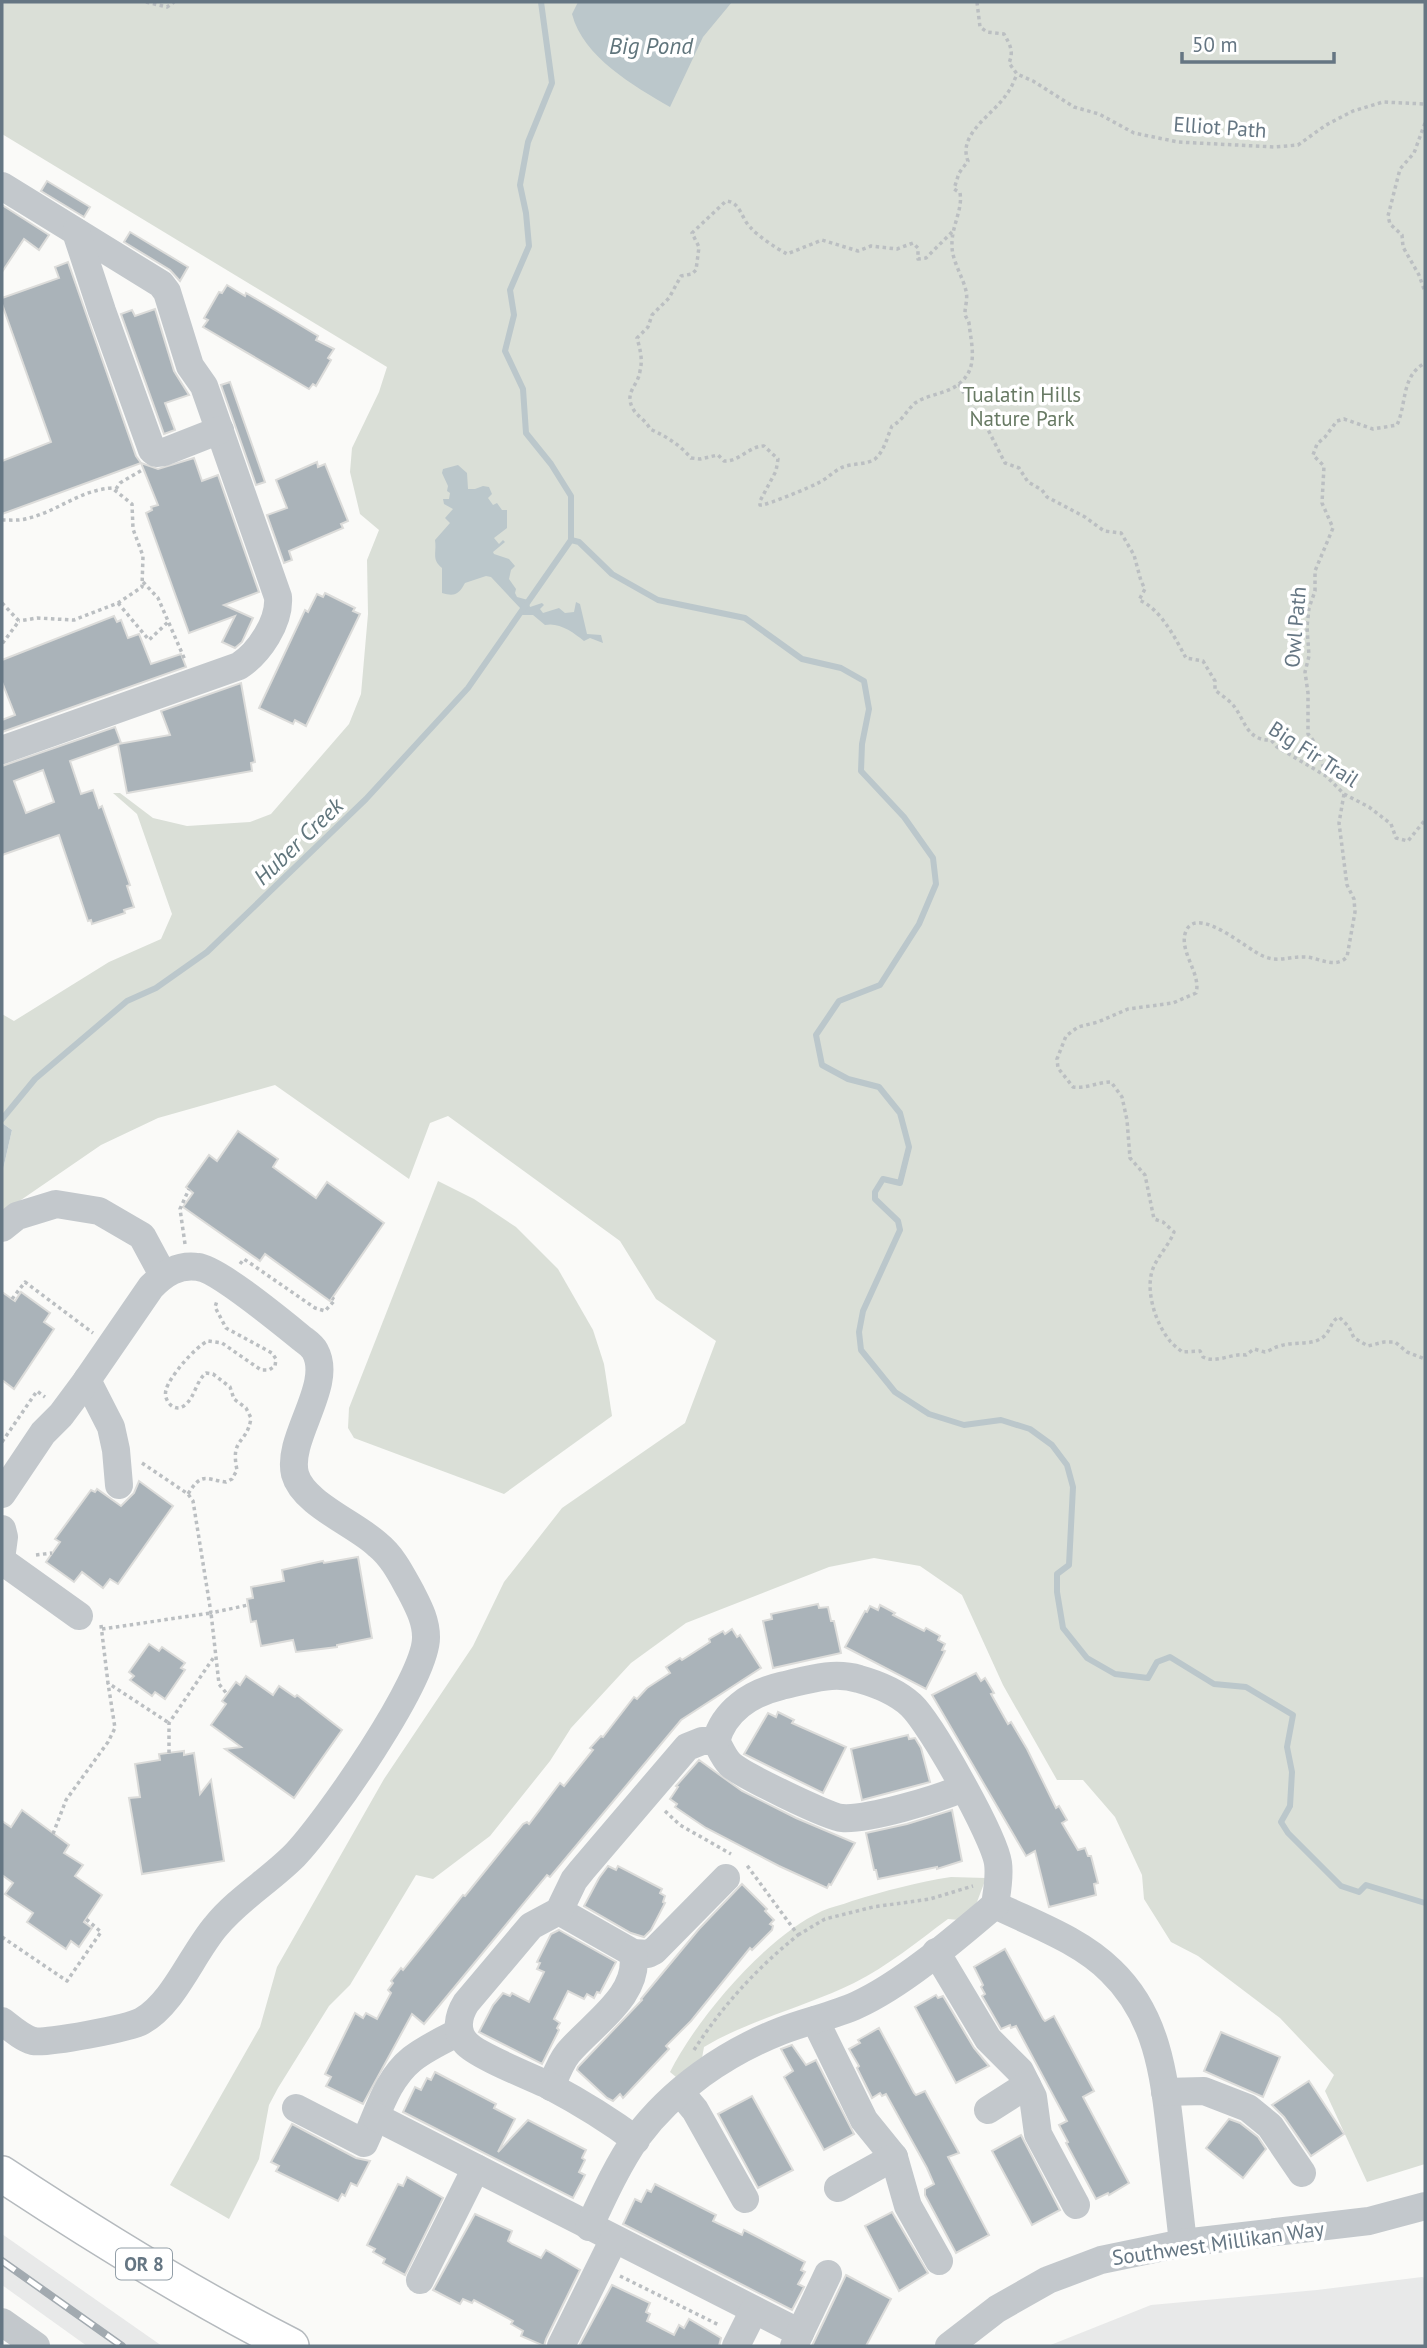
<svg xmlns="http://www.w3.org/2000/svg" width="1427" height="2348" font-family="'PT Sans',sans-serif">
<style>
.built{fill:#e8e9e9}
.green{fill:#dadfd7}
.water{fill:#bbc7cb}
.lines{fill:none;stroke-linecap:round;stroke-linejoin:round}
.stream{stroke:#bbc7cb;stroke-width:6}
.building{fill:#aab3b9;stroke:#dcdcda;stroke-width:2;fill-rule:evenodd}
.major-casing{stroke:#b5babe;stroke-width:38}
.path{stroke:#bbbfc2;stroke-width:3.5;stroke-dasharray:3.5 3.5;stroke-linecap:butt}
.minor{stroke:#c3c8cc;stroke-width:28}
.major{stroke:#fff;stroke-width:35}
.rail-casing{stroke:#a2aab0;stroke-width:8}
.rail{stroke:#fff;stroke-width:5;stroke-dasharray:16;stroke-linecap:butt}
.labels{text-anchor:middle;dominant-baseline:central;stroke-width:7;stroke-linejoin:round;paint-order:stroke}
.shield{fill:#fff;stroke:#939fa8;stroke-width:2}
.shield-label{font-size:19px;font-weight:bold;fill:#657683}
.street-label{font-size:21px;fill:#657683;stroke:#fff}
.park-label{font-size:21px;fill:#687a64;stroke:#fff}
.water-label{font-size:23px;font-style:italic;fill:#60757c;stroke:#fff}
</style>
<rect width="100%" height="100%" fill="#fafaf8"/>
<!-- built -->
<g class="built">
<path d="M2,2234L162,2346H87L2,2285Z"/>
<path d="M1422,2277L1425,2278V2346H1048L1151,2305L1317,2290Z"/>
</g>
<!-- green -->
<g class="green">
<path d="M2,2H1425V2164L1367,2182L1325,2091L1334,2075L1280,2018L1198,1956L1171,1942L1144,1899L1142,1875L1115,1817L1083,1780H1057L1003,1685L962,1595L920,1566L874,1558L829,1567L686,1623L631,1663L571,1728L550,1761L490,1836L433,1879L416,1875L350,1985L329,2006L278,2088L269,2105L259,2159L229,2219L170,2185L260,2027L277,1967L384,1779L473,1646L504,1582L562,1508L685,1423L716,1341L656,1299L620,1241L448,1116L430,1123L409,1179L275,1085L158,1118L101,1145L2,1213V1174L12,1130L2,1123V1014L14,1021L109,962L161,939L172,914L137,814L113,793H120L153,818L187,826L250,822L271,814L349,724L361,694L368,614L367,560L379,530L360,514L350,472L352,448L379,392L387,367L2,134Z"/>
<path d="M438,1181L474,1199L516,1227L558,1269L593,1330L604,1364L612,1416L504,1494L354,1438L348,1428L349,1408Z"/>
<path d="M951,1877L986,1878L977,1902L959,1920L948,1919C918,1941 888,1966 854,1983C805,2007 751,2019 704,2047L702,2058L676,2077L670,2072C697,2018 766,1937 822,1911C831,1907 842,1905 852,1901C885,1891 917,1882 951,1877Z"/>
</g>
<!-- water -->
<g class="water">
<path d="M578,2H732L703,37L670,107C634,86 583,57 572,14Z"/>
<path d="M458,465L467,473L468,489H475L483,486L489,487L492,494L488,498L493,505L497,503L502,510H507V528L494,538L499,544L503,540L505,542L493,552L494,554L509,559L515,566L511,570L509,579L516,589L515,593L517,597L528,600L530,607L542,603L544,605L540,609L543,613L559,608L565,613L574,612L576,602L580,604L587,634L601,635L603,643L590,638L584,641C573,632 559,622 545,625L533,615H522L521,609L491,577L486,576L465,583C459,594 455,597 442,593V568C431,559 437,553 435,540L450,523L445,518L453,509L444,504L443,499H449L450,493L447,491L448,486L442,473L443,469Z"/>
<path d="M2,1123L12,1130L2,1174Z"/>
</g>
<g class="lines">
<!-- stream -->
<g class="stream">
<path d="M541,2L552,83L528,142L520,185L526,213L529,246L510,290L514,315L505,351L523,389L526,433L551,464L571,496V540"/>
<path d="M571,540L579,542L612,574L658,600L745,618L802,659L841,668L864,681L869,709L862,744L861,771L904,817L933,858L936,884L919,924L880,985L839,1001L816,1035L822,1065L848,1079L879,1087L900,1113L909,1147L900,1183L883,1179L875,1192V1199L898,1221L900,1230L863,1311L859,1332L861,1350L895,1392L929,1414L964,1425L1001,1420L1030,1429L1052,1445L1067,1465L1073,1487L1069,1565L1057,1574V1592L1063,1628L1087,1658L1115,1674L1148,1678L1157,1662L1170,1657L1214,1684L1246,1687L1293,1715L1287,1747L1292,1772L1290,1806L1281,1822L1288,1833L1341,1886L1359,1892L1366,1885L1425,1903"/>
<path d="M2,1119L35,1079L127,1001L156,988L207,952L366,799L468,688L571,540"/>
</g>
</g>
<!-- building -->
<g class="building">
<path d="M47,181L90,207L84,217L41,191Z"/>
<path d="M2,205L49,235L39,250L24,239L2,272Z"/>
<path d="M130,232L188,267L180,281L170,270L124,242Z"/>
<path d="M68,262L136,456L141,463L2,514V461L51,442L2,304V298L59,278L55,267Z"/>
<path d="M227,285L245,296L246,293L275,310L318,336L316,340L334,349L328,358L331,360L316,386L313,384L309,389L203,327L208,320L204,318L219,292L222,293Z"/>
<path d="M155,309L174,371L189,395L165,403L175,430L164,434L121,314L132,310L135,316Z"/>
<path d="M230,382L265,482L256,485L221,385Z"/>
<path d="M194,458L202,481L218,475L259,592L224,605L253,618L242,642L235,648L222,642L235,616L189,633L146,513L152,510L151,507L158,505L141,463L158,469Z"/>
<path d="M317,462L318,467L325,464L348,521L341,524L343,528L289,551L292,560L284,563L267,515L287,508L276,480Z"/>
<path d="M325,593L355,608L353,611L360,614L306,726L295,720L293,724L259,708L305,610L308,612L317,594L323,597Z"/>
<path d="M114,616L117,622L121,620L128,638L139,634L151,664L181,654L186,667L2,732V720L15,715L2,682V660Z"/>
<path d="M241,683L255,762L251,763L252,771L127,793L118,744L170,735L161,711Z"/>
<path d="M115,727L121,743L70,761L81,794L93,790L99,808L102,806L130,885L127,886L134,907L124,910L125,913L92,924L91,920L88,921L59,835L2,855V766ZM43,770L54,802L26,813L14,781Z"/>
<path d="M238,1131L278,1159L273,1167L316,1198L327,1182L384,1223L330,1301L265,1254L260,1261L183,1207L193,1193L186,1187L209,1155L217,1161Z"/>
<path d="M2,1292L15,1301L21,1292L50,1313L44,1322L54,1329L14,1389L2,1380Z"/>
<path d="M139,1481L173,1506L118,1584L110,1579L103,1588L82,1572L74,1582L46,1562L60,1542L55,1539L91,1490L95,1492L97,1489L121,1506L134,1493Z"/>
<path d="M358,1557L372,1638L337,1645V1647L296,1652L293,1640L261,1646L256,1621L251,1622L247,1599L253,1598L251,1587L284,1581L282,1570L323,1561L324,1563Z"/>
<path d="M818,1604L819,1608L828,1607L831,1621H834L841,1653L773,1668L763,1621L772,1619L771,1614Z"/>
<path d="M880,1605L895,1613L893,1615L924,1631L926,1628L940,1636L938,1640L945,1644L942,1650L945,1651L926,1689L845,1647L865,1611L867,1612L870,1606L878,1610Z"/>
<path d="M732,1629L737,1637L740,1635L761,1668L681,1720L550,1877L547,1875L424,2024L412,2014L363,2104L326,2086L331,2077L325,2074L355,2013L363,2018L366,2013L377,2019L391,1993L388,1990L393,1983L391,1981L401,1968L403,1970L463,1895L465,1896L523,1824L527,1822L529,1824L560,1783L564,1786L593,1750L590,1748L601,1736L603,1737L634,1697L637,1699L647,1688L670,1673L666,1667L680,1658L682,1660L710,1642L709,1639L723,1631L725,1634Z"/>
<path d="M149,1644L159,1651L162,1647L185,1663L181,1668L185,1670L165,1699L155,1692L152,1696L130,1680L134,1676L129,1672Z"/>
<path d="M976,1673L981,1681L985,1678L994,1693L991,1694L1008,1724L1011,1722L1027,1749L1056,1808L1059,1806L1067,1820L1062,1823L1078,1850L1085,1848L1088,1856H1091L1098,1883L1094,1884L1096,1895L1049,1907L1035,1851L1026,1856L932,1695Z"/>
<path d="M246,1676L273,1695L279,1686L295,1697L297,1695L342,1730L294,1798L225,1749L241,1747L211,1725L226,1704L222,1701L236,1682L240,1685Z"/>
<path d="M778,1712L794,1720L792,1723L846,1747L823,1793L744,1754L768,1713L776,1717Z"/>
<path d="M908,1735L909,1739L915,1738L921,1748L930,1782L862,1800L851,1749Z"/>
<path d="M184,1751V1755L194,1753L200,1794L211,1780L224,1861L142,1874L129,1798L140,1797L135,1764L160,1760L159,1754Z"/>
<path d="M699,1760L742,1791L796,1818L855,1843L831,1885L829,1884L827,1888L779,1866L706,1828L675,1807L677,1804L670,1799L678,1787L676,1786Z"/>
<path d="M22,1810L69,1845L64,1853L83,1865L75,1876L102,1895L84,1922L92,1928L79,1947L71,1941L66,1949L27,1922L33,1913L5,1894L13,1883L2,1875V1821L11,1827Z"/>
<path d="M952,1810L962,1861L937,1869V1867L878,1879L876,1870H874L866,1833L907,1824Z"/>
<path d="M608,1866L616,1870L618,1866L662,1889L660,1893L665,1896L663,1902L665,1903L651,1930L644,1937L631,1933L584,1906L599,1878Z"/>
<path d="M742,1884L767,1909L765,1911L774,1920L770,1924L773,1926L772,1930L752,1950L750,1948L691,2021L666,2046L669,2049L623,2098L620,2094L613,2101L607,2098L577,2070L578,2067L642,2000L641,1999L699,1929Z"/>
<path d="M559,1930L616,1962L600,1993L597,1992L594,1998L587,1994L584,1999L568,1991L554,2019L560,2023L557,2028L559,2030L542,2064L479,2032L493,2005L503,1993L510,1996L512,1993L529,2002L544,1972L537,1969L540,1963L537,1962L551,1934Z"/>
<path d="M1005,1949L1043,2019L1045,2021L1054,2016L1094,2091L1083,2097L1129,2183L1109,2195L1108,2193L1096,2199L1066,2143L1068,2142L1059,2125L1067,2121L1016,2026L1011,2028L1010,2025L1001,2029L982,1996L985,1994L981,1987L983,1985L974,1967Z"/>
<path d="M936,1995L938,1998L943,1996L974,2048L989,2066L956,2083L915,2007Z"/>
<path d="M879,2028L914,2093L916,2095L925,2091L959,2153L948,2157L989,2235L956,2253L925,2195V2189L934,2184L927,2168L886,2094L882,2096L880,2093L872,2098L857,2068L859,2066L849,2049L860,2043L858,2040Z"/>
<path d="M1221,2032L1280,2057L1263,2097L1204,2071Z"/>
<path d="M792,2045L806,2065L816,2060L854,2134L824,2150L784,2077L793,2071L781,2049Z"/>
<path d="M435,2072L496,2104L494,2108L515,2119L498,2152L528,2120L586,2150L582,2158L585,2160L579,2172L585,2175L573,2198L403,2112L415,2087L421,2090L427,2078L431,2080Z"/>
<path d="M1309,2081L1344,2134L1311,2156L1284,2117L1272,2105Z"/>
<path d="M752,2096L793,2170L758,2188L718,2114Z"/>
<path d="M1229,2119L1240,2123L1258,2137L1266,2149L1243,2178L1206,2148Z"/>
<path d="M292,2124L356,2158L370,2161L357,2186L351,2183L345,2196L342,2194L338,2201L276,2171L279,2166L271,2162Z"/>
<path d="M1021,2135L1060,2210L1032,2225L992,2151Z"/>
<path d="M407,2177L443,2198L405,2275L383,2263L385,2259L373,2252L375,2249L367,2245L398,2184L403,2186Z"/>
<path d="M655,2184L716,2215L713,2221L742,2235L744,2230L805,2262L801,2270L805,2272L798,2284L804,2287L792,2310L623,2224L635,2199L641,2202L647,2190L651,2192Z"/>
<path d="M892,2212L928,2273L899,2291L865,2226Z"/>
<path d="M475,2214L512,2231L508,2241L512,2244L541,2258L546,2250L580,2270L546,2339L544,2346L521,2336L523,2331L511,2324L513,2321L474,2300L472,2303L463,2299L460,2304L433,2290Z"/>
<path d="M846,2275L891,2299L866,2346H812Z"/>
<path d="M612,2285L650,2303L646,2312L650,2314L647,2321L674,2335L679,2325L684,2328L689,2319L721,2338L719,2346H579Z"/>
</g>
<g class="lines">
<!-- major casing -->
<g class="major-casing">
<path id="major" d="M2,2174C96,2236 191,2295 291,2346"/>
</g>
<!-- path -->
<g class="path">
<path d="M146,2L167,7L174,2"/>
<path d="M977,2L980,27L987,32L1004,34C1010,45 1014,51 1009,63L1017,74L1033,81L1074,107L1099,114L1134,133L1178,142L1275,147L1298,145L1326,125L1353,111L1383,102L1425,104"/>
<path d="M1425,123L1414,153L1400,169L1388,216L1390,224L1402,235L1403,247L1419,275L1425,292"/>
<path d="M952,232L926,258L918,259V248L913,243L897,249L871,246L858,251L822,240L787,254C776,248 759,237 751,228C741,219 741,202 726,201L692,233L699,247L696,270L692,274L681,276L669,298L652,315L648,327L637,338C640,349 643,359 640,371C638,386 625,391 632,407C636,416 646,420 650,429C667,437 679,444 691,458L700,459L718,455L724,461C739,462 749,446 764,446L778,459L776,471L760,501V505C766,506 813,486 820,482C828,478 835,470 843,467C853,463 866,465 875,459C885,450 887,437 892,426C903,420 907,410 915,403C928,394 948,394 960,383C979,367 971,344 969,323C968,319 965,317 965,313C965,306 968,299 966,291C963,277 952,261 952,246C951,227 963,210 960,193L954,189L959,173L968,161C957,134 994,114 1006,95C1011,89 1014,81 1017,74"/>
<path d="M959,384L971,407L980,414L1005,463L1019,468L1028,482L1042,490L1047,497L1085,517L1104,531L1121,533L1134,555L1141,581L1145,589L1139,600C1161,609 1175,638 1186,658L1203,661L1215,681V690C1221,695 1228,699 1233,705C1245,719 1246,741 1271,740L1277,747L1326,776L1344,794L1369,807L1391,824L1396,838L1408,841L1425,820"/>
<path d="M116,489L120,483L142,470"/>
<path d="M2,520C11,520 20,521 29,518C58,511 80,490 112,488L132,504L133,529L143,556L142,587L118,603L74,620L37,618L19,621"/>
<path d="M143,582L158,598L185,660"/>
<path d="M2,603L19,621L2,644"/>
<path d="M118,603L149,640L168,622"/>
<path d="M1326,774C1320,760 1318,744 1308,734V693L1305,672L1309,656L1307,627L1309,608L1315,591V571L1333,528L1322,503L1324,466L1313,455L1317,444L1325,437L1337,421L1344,419L1373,429L1397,425C1407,403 1401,376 1425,363"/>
<path d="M1344,794L1339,823L1347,885L1354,899L1355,912L1347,957C1335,969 1320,958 1306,957C1290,956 1278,963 1263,956C1248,950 1200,907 1187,929C1176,949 1202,973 1196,993L1173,1003L1128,1009L1098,1022L1078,1027L1066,1036L1057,1059L1058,1068L1073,1087C1086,1089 1098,1082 1111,1082L1122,1097L1127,1120L1130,1158L1145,1175L1154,1219L1163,1222L1174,1232C1170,1243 1160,1254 1155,1264C1143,1286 1155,1323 1170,1341C1173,1345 1178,1348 1182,1352L1200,1351L1203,1357C1216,1364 1231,1353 1246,1355L1254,1349L1265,1352C1270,1351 1274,1347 1280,1346C1294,1341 1309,1346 1322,1338C1331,1332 1330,1321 1339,1317L1349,1327L1354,1338L1368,1346L1384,1342H1395L1407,1352L1425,1359"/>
<path d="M185,1244L180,1209L189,1189"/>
<path d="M240,1264L244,1259L315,1308L325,1311L335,1300L332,1298"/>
<path d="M12,1299L25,1282L93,1333"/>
<path d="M2,1442L37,1391L45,1397"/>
<path d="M142,1463L188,1494L193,1501L211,1613L248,1605"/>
<path d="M188,1494C202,1472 204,1479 226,1482L232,1479L237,1470C230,1437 247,1445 251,1418L246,1408L234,1399L230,1387L213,1374L206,1373C196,1381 195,1397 185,1405C174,1414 163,1400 166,1390C169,1377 196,1346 208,1341L222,1343L261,1370H269L275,1366L276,1359L272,1353L226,1328L215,1307L217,1301"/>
<path d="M36,1555L52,1553"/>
<path d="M101,1625L108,1683L169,1723"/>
<path d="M102,1629L211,1613L219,1684L227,1694"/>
<path d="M169,1753V1723L214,1657"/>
<path d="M665,1811L680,1825L731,1854"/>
<path d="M53,1834L66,1800L108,1742L115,1728L108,1683"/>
<path d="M798,1935L825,1919L873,1907L930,1899L973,1886"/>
<path d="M2,1937L67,1981L101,1932L86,1919"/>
<path d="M694,2050C723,2005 757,1968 798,1935L746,1864"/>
<path d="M620,2276L719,2325"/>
</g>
<!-- minor -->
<g class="minor">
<path d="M2,186L161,284L167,292L190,366L204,386L278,597C280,622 259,653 239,666L2,750"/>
<path d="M76,232L102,311L152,450L156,453L164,452L220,430"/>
<path d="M2,1228L17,1216L56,1204L99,1211L142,1236L163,1275"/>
<path d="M87,1380L111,1427L116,1450L119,1485"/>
<path d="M2,1494L43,1433L61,1415L87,1380L151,1287C164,1274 178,1264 198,1267C218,1269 284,1324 304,1340C308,1343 313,1347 315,1351C334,1385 286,1438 295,1474C303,1504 356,1524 378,1545C393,1557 402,1576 411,1592C418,1606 426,1620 426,1637C427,1679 326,1823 294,1856C269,1881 238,1899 216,1926C192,1954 174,2003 142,2021C130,2028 46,2044 33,2041C22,2038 11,2028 2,2021"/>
<path d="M2,1529L4,1537L2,1552"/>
<path d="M2,1561L79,1616"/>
<path d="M716,1741C720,1748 724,1758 730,1764C740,1774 828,1817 842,1818C868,1820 938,1799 963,1788"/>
<path d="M995,1905C1034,1924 1080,1940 1111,1971C1158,2016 1164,2076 1171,2137C1175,2172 1179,2208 1183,2243"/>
<path d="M559,1911L633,1953L648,1954L654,1951L726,1878"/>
<path d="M936,1952L988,2039L1020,2071L1033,2097L1038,2134L1076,2205"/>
<path d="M815,2020L864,2120L894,2157L908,2206L939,2261"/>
<path d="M551,2087C556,2075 560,2063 568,2053C592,2024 641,1995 633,1953"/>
<path d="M680,2092L695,2110L745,2199"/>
<path d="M1165,2092L1204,2091L1248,2108L1270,2126L1302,2173"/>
<path d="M296,2108L364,2143C378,2114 386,2080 412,2059C426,2048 443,2040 459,2032"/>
<path d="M988,2110L1027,2085"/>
<path d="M376,2117L800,2333L794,2346"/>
<path d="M838,2188L894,2157"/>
<path d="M589,2227C603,2197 618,2164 637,2137C673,2089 725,2053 781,2031C806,2021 833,2016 857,2005C903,1984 956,1938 995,1905C997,1891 1000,1877 998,1863C994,1836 931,1724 911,1705C898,1693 877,1684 859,1679C833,1671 807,1680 781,1686C751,1693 724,1711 716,1741H702L687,1747L582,1870L574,1880L559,1911L531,1926L466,2003C458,2016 455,2031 466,2043C476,2055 531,2077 548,2085C578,2101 608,2119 636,2140"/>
<path d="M420,2280L476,2168"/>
<path d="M2,2322L36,2346"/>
<path d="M800,2333L828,2274"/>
<path d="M561,2346L614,2239"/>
<path d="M736,2346L754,2310"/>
<path d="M949,2346L997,2309L1048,2280L1101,2260L1183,2243L1369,2221L1425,2206"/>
</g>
<!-- major -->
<use href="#major" class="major"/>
<!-- rail casing -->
<g class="rail-casing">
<path id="rail" d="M2,2261L122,2346"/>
</g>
<!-- rail -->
<use href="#rail" class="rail"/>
</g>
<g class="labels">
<!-- shield labels -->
<rect class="shield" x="116" y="2248.5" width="56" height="31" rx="5"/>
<g class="shield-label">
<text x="144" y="2264">OR 8</text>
</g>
<!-- street labels -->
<g class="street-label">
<text transform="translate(1220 127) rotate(4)">Elliot Path</text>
<text transform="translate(1295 627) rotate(-85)">Owl Path</text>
<text transform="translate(1314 754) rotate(33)">Big Fir Trail</text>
<text transform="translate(1218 2243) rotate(-8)">Southwest Millikan Way</text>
</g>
<!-- park labels -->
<g class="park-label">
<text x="1022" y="394">Tualatin Hills<tspan x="1022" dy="24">Nature Park</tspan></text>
</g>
<!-- water labels -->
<g class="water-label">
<text x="651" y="45">Big Pond</text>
<text transform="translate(298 841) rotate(-44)">Huber Creek</text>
</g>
</g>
<!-- border -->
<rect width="1427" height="2348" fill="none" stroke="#657683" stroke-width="7"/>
<!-- scale -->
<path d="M1182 52v10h152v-10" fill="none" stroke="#657683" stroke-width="3.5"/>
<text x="1192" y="52" font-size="21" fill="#657683" stroke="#ffffff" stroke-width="5" paint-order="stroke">50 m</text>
</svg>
